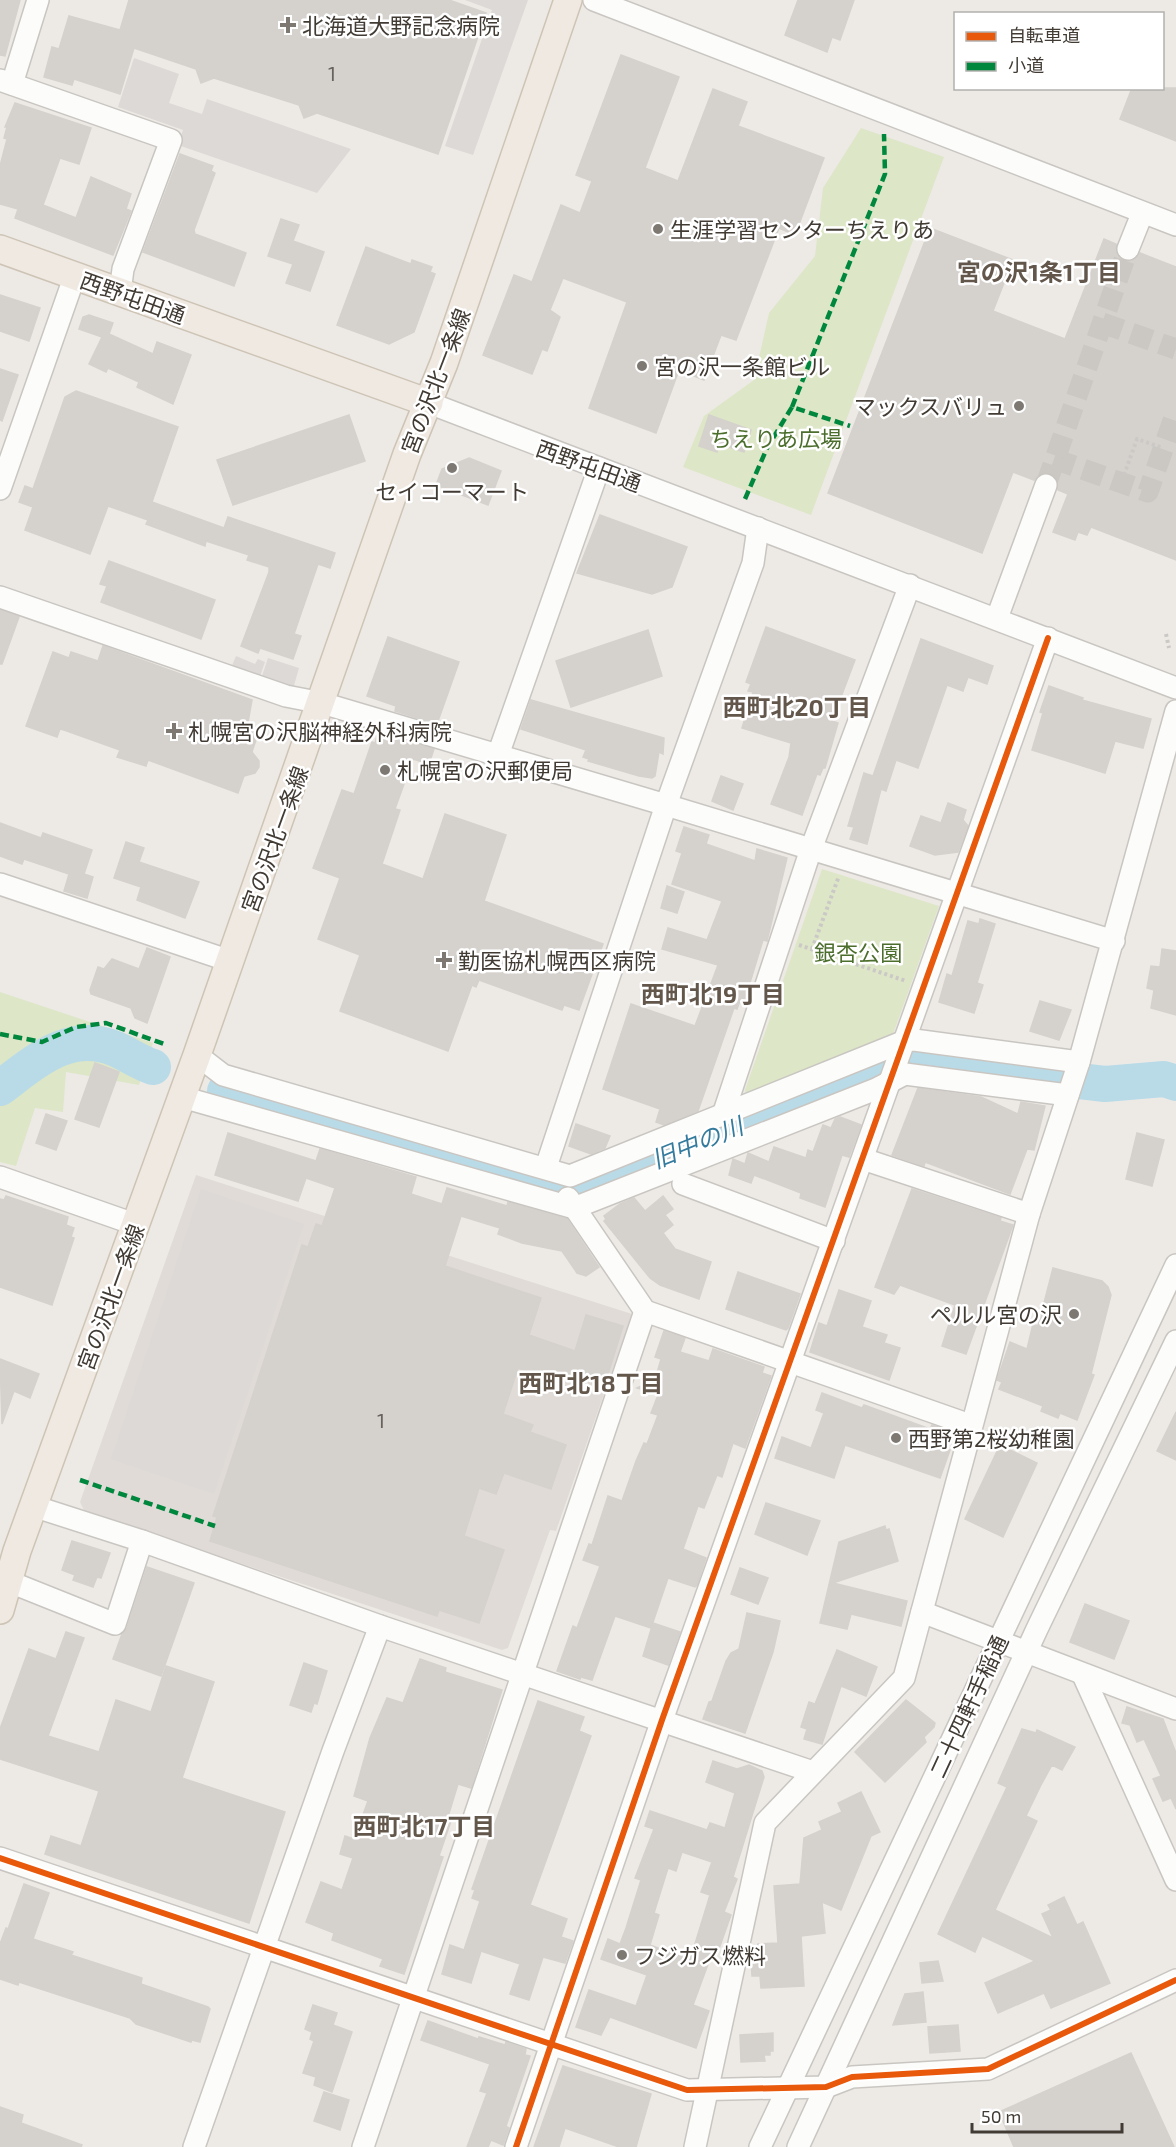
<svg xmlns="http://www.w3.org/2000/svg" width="1176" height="2147" font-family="'Exo 2','Noto Sans JP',sans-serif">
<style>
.industrial{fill:#e0dbd7}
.green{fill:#dde6c7}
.parking{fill:#dcd9d6}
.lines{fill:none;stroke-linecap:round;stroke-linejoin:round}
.river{stroke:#b9dbe8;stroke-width:36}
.building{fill:#d5d1cd;stroke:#d5d1cc;stroke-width:1.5;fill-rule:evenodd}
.minor-tunnel{stroke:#cbc7c2;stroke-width:21;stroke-dasharray:21 10;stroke-linecap:butt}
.minor-casing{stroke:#c9c6c2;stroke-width:24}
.major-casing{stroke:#cec4b5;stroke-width:30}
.path{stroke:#cbc9c6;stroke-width:4;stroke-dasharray:3 3;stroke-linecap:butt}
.minor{stroke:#fcfcfb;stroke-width:21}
.major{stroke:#efe9e2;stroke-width:27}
.quiet{stroke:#00873e;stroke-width:4.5;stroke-dasharray:9 4.5;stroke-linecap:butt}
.cycleway-casing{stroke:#fff;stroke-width:10}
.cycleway{stroke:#e8590c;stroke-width:6}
.poi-dot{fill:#7d7872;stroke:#fff;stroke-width:2}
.labels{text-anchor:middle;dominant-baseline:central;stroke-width:5;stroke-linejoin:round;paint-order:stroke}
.number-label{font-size:20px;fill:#68625c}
.poi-label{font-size:22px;fill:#413b34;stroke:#fff;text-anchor:start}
.street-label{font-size:22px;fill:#413b34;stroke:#fff}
.park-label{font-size:22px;fill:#4c6e2d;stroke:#fff}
.neighbourhood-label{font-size:24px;font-weight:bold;fill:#63574c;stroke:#fff}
.water-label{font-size:24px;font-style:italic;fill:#347b9d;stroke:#fff}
</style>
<rect width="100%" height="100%" fill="#edeae6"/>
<!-- industrial -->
<path class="industrial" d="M196,1175L632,1314L556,1531L550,1530L508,1648L502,1650L85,1512L80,1502Z"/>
<!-- green -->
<g class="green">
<path d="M861,128L944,157L811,515L683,467L704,416L754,380L769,313L815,256L823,188Z"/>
<path d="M822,869L939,906L892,1037L746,1094L745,1090Z"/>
<path d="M0,992L153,1043L139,1085L66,1072L63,1112L35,1108L16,1166L0,1162Z"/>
</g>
<!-- parking -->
<g class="parking">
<path d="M465,0H528L473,155L445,146L492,10Z"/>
<path d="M134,58L179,74L169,103L202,114L207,99L351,149L317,193L178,145L183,130L118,107Z"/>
<path d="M236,656L255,664L258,659L265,662L259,679L231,668Z"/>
<path d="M268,658L299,668L293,689L261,679Z"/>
<path d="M201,1189L304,1224L214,1494L111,1459Z"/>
</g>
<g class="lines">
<!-- river -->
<g class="river">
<path d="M0,1088C35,1062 70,1029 116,1049C129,1055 140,1063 153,1067"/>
<path d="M225,1091L549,1191L585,1188L881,1066L923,1059L985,1070L1105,1084L1164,1079L1176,1083"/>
</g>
</g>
<!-- building -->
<g class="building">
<path d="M0,0H20L5,56L0,55Z"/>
<path d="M129,0H449L486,13L438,154L317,113L304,118L299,105L214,78L201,83L196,69L134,48L120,94L74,79L72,85L44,77L52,47L59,49L69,16L120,30Z"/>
<path d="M798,0H854L840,40L832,37L827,52L785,35Z"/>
<path d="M621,55L679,77L645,168L678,181L713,89L747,102L738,126L824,158L795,235L779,228L736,340L721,335L704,380L679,370L656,433L589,408L627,302L563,278L550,310L560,317L547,351L542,349L532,374L483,355L514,275L532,282L561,205L580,213L592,181L576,175Z"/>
<path d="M1132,88H1176V141L1120,119Z"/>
<path d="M15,103L91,128L79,164L60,158L43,205L76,218L91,177L131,194L126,209L131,211L113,255L15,218L18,209L0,204V166L7,139L4,138L7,127H5Z"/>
<path d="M180,154L213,166L211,171L215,173L194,230L195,234L246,253L234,286L143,252Z"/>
<path d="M281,219L299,225L293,241L324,252L310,291L286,283L293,264L268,256Z"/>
<path d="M930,228L1013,260L993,311L1065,339L1104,239L1116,244L1118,256L1124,261L1135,259L1140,253L1176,267V560L1091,527L1087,535L1078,532L1075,540L1053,532L1068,494L1058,490L1056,477L1050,473L1038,475L1034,480L1013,472L982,553L828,493Z"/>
<path d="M366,247L411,264L412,260L432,267L430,272L435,274L414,332L389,344L337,325Z"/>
<path d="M0,295L40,308L29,341L0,331Z"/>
<path d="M89,315L113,323L109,334L153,354L157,342L191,355L173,404L137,387L139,382L108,368L106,372L89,364L102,337L79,329L83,317Z"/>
<path d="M0,369L18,375L2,421L0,420Z"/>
<path d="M76,391L178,427L152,502L224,528L228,517L335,553L330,568L318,564L294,634L301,636L293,659L260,648L258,653L241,646L269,572V567L247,560L249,555L206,541L205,546L146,524L148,520L108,506L90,554L25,530L33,507L19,502L25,486L33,489L65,397Z"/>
<path d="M349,415L365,461L233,505L217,460Z"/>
<path d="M709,415L751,430L744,452L720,444L717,452L699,446Z"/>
<path d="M469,458L501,471L488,505L436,485L442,469Z"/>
<path d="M600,515L687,547L672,587L652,594L577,573Z"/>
<path d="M109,561L215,600L201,639L101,602L107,586L100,584Z"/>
<path d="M0,610L19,617L2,664H0Z"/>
<path d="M766,627L855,660L832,721L838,723L825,768H823L820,775L817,774L802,815L771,804L789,757L791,743L742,728L753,692L748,691L751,684L746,682Z"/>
<path d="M648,630L662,676L571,707L556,661Z"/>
<path d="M388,637L459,662L437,724L395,711L396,706L367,696Z"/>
<path d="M921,639L993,666L987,684L968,677L963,691L947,685L918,768L896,760L886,791L881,789L867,844L850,839L854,827L848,826L864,773L873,776Z"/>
<path d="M103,646L252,700L247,728L258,734L252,752L259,761V767L255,773L244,776L238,793L148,760L146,766L117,757L120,750L64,730L60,729L57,737L26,726L53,652L69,658L71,652L98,661Z"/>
<path d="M1049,686L1083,698L1082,700L1151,719L1143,748L1115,741L1105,773L1032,750L1043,713L1040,712Z"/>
<path d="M531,700L664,738L663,754L659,752L655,776L652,778L639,776L588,761L589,759L583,757L586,750L521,729Z"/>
<path d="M385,735L434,749L429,764L413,759L395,809L400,810L382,864L423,879L445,814L506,835L484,901L603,944L579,1010L564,1005L562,1010L479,980L476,987L472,985L448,1051L340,1011L360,955L318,939L340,878L313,868L342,790L354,794L372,742L375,743L377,736L384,738Z"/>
<path d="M721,776L743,784L733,810L712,801Z"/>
<path d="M948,803L966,810L963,820L968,826L958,852L935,855L910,846L921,816L941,823Z"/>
<path d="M0,823L41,838L43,833L92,850L84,874L93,877L87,898L64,891L69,874L24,859L22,864L0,856Z"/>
<path d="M684,827L709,835L706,844L755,861L757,849L787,858L767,941L763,940L745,999L741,998L737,1009L734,1008L698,1111L664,1125L656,1122L660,1109L603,1089L631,1004L695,1026L718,965L662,949L668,928L707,940L722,901L672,884L682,853L676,851Z"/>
<path d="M126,842L144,848L139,862L199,882L185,918L137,900L141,887L114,878Z"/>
<path d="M667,886L684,892L677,913L661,908Z"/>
<path d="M980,919L995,924L977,983L983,985L974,1013L939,1002L947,974L952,976L968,921L979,924Z"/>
<path d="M147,948L170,957L147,1023L135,1018L131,1008L91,994L90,990L98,967L104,969L112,959L139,969Z"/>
<path d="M1162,949L1176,951V1015L1151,1008L1154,990L1147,988L1151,966L1160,967Z"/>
<path d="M1040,1001L1071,1010L1059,1040L1030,1031Z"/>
<path d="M95,1063L119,1072L99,1127L75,1119Z"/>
<path d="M918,1088L981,1097L1018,1114L1021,1102L1045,1106L1034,1150L1027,1149L1010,1194L925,1162L924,1166L892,1155Z"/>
<path d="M46,1114L67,1121L56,1150L36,1143Z"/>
<path d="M840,1117L861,1125L849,1157L842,1155L825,1207L800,1198L801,1193L754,1175L751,1183L729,1175L733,1159L745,1164L748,1153L769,1162L774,1147L806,1158L808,1150L813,1152L823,1125L831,1128L835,1119Z"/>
<path d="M576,1124L610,1136L605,1148L591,1154L569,1146Z"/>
<path d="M228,1133L316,1161L320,1149L416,1177L411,1194L442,1204L447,1188L507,1206L508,1202L567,1219L599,1267L586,1276L577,1273L562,1251L522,1243L498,1234L500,1228L461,1216L445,1266L541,1298L529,1335L575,1351L586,1315L623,1326L604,1387L556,1370L553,1380L518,1368L503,1414L533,1425L530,1432L566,1445L551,1489L504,1473L496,1494L479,1488L464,1536L504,1550L479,1623L439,1610L437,1616L210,1541L217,1517L213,1516L302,1245L308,1247L316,1224L322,1226L335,1188L306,1178L298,1201L215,1175Z"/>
<path d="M1137,1133L1164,1140L1152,1186L1126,1179Z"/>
<path d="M912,1189L1001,1218L1000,1221L1013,1225L966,1354L942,1346L955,1305L900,1285L894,1294L875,1287Z"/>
<path d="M6,1196L68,1217L66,1225L74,1228L71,1237L74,1238L52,1305L0,1287V1199L4,1200Z"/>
<path d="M663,1196L673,1209L665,1215L673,1225L663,1233L675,1249L711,1262L699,1299L660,1285L650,1278L604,1221L606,1219L604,1216L620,1204L634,1198L645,1211Z"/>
<path d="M1053,1268L1102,1281L1108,1287L1111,1295L1091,1374L1094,1375L1077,1420L1060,1413L1058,1418L1041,1411L1043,1406L999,1389L1002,1382L997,1380L1010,1342L1027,1349L1033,1324L1038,1326Z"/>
<path d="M738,1272L800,1294L788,1328L786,1330L726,1309Z"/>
<path d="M839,1290L871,1301L862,1327L887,1335L884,1343L900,1348L889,1380L810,1352L819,1323L827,1326Z"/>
<path d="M664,1331L685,1338L680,1352L709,1361L713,1349L764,1367L762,1373L771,1376L745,1448L733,1443L722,1477L717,1475L704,1508L698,1506L683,1549L706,1558L697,1585L695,1587L668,1578L651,1628L615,1616L592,1680L581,1677L580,1679L557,1671L573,1626L577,1628L600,1566L583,1560L589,1544L592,1545L608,1496L622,1501L636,1461L644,1443L647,1444L658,1415L651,1413L658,1395L637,1388L655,1380L661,1359L655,1357Z"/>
<path d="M0,1359L39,1374L30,1398L14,1391L2,1424Z"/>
<path d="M822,1393L862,1408L864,1405L930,1429L932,1425L952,1432L946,1449L950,1450L940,1478L845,1445L834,1478L775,1458L782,1437L811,1448L824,1413L816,1410Z"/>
<path d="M1176,1412V1460L1157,1451Z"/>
<path d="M1000,1445L1037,1463L1003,1537L965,1519Z"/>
<path d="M766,1503L820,1521L807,1555L755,1534Z"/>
<path d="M885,1526L886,1530L889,1529L898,1561L833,1583L907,1601L901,1626L851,1614L847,1629L820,1623L839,1542Z"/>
<path d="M72,1541L110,1553L101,1578L97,1577L93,1587L73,1580L75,1575L62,1570Z"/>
<path d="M147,1567L194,1583L161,1676L113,1659L122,1634L127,1628Z"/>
<path d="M740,1568L768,1578L758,1604L731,1594Z"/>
<path d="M1085,1604L1129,1621L1114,1659L1070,1642Z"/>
<path d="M747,1613L780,1621L773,1652L745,1733L703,1719L709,1702L712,1701L726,1661L731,1653L739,1649Z"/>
<path d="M653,1623L680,1632L668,1665L643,1656Z"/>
<path d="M66,1632L84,1638L48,1736L99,1752L116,1700L151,1712L166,1666L214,1682L182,1778L285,1812L249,1923L45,1854L51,1836L81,1846L99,1791L0,1759V1729L29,1649L56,1659Z"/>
<path d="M837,1650L877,1667L866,1696L841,1686L822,1744L804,1739L807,1729L801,1727L809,1702L815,1704Z"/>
<path d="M420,1659L446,1668L445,1672L502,1690L471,1788L458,1784L447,1820L451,1821L439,1856L443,1857L404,1974L380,1966L383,1959L332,1940L334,1933L306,1922L321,1882L342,1890L353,1858L340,1854L345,1836L354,1839L368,1801L354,1796L370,1738L387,1698L403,1703Z"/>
<path d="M304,1663L327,1671L317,1704L314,1703L311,1712L290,1705Z"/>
<path d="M906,1700L935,1723L934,1727L924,1737L926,1742L885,1782L855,1752Z"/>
<path d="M538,1701L584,1717L579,1731L591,1736L530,1905L567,1919L561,1937L573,1941L565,1963L543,1957L529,2000L510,1994L520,1964L481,1951L471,1983L442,1974L450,1945L464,1950L480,1901L472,1898L475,1890L472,1889Z"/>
<path d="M1127,1707L1163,1719L1176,1753V1809L1171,1798L1163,1801L1153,1779L1161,1776L1144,1739L1137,1742L1130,1725L1122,1723Z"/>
<path d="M1022,1729L1036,1733L1037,1730L1075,1747L1062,1770L1052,1765L1041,1785L1026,1816L1037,1821L995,1910L1053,1938L1042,1914L1051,1910L1048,1905L1064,1897L1077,1925L1083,1922L1110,1983L1051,2008L1044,1993L998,2013L985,1983L1035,1961L982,1936L975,1952L938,1934L1007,1787L998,1783Z"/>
<path d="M713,1761L737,1769L749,1765L762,1771L764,1777L733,1877L737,1879L724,1912L731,1915L719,1949L714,1948L693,2005L709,2011L696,2048L610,2017L601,2035L576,2027L589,1990L636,2006L647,1975L601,1959L608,1939L620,1944L626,1928L641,1880L635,1878L654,1829L645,1826L650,1811L707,1830L710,1823L725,1828L735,1793L706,1782ZM682,1852L712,1862L701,1892L710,1895L690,1960L650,1945L659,1915L654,1913L668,1868L676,1871Z"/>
<path d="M861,1792L880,1832L871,1836L841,1910L822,1902L825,1933L801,1936L804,1986L761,1988L760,1976H752L751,1962L758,1944L778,1943L774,1886L800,1884L804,1838L822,1830L819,1822L842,1812L838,1803Z"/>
<path d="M24,1884L49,1893L33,1939L73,1952L71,1955L142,1978L141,1984L208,2007L210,2009L200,2042L192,2040L191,2042L136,2024L130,2018L19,1982L18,1985L0,1979V1944L6,1928L8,1929Z"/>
<path d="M938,1961L943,1981L922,1983L920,1963Z"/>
<path d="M923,1992L926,2022L893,2025L905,1994Z"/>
<path d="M313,2005L337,2013L333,2025L352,2032L332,2092L314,2085L316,2077L303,2073L314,2041L310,2039L312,2032L305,2029Z"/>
<path d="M428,2021L478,2039L479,2037L505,2045L506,2042L526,2049L525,2055L530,2056L506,2126L509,2128L503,2145L491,2140L488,2147H467L487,2093L480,2091L490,2064L421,2040Z"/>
<path d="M958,2025L960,2051L930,2053L928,2027Z"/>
<path d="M773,2033V2051H770V2055H764L765,2061L741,2062L740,2035Z"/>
<path d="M1131,2053L1174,2147H1014L999,2112Z"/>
<path d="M563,2066L651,2094L636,2147H619L565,2128L559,2147H534Z"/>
<path d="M324,2092L349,2100L340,2130L314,2121Z"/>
<path d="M0,2107L23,2115L21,2123L82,2145L81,2147H0Z"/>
</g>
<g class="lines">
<!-- minor-tunnel -->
<g class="minor-tunnel">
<path d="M1102,323L1176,349"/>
<path d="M1054,459L1148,492L1176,412"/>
<path d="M1046,485L1128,249"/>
</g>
<!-- minor casing -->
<g class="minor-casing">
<g id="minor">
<path d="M594,0L1176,225"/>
<path d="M0,80L171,140L123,269L120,292"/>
<path d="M12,84L38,0"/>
<path d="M1128,249L1142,214"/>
<path d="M429,403L1176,688"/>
<path d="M0,489L75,275"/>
<path d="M0,597L286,696L322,703L666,805L1114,941"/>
<path d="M997,618L1046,485"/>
<path d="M498,755L599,468"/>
<path d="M0,884L230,961"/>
<path d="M197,1055L223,1075L570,1176L905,1041L914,1040L1079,1062"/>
<path d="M182,1097L574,1208L876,1089L905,1074L1068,1095"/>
<path d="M723,1115L811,849L910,585"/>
<path d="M863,1159L1029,1214"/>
<path d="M546,1167L666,805L753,563L758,528"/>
<path d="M0,1177L137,1225"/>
<path d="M683,1184L834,1241"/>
<path d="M568,1198L645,1311L970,1425"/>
<path d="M33,1506L142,1541L380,1626L813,1772"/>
<path d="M10,1582L115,1624L142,1541"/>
<path d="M922,1612L1176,1709"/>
<path d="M1083,1675L1176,1880"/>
<path d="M0,1858L687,2090L826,2087L852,2077L988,2069L1176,1980"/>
<path d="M194,2147L333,1751L380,1626"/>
<path d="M363,2147L645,1311"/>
<path d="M516,2147L662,1720L1048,638"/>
<path d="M695,2147L765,1823L904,1678L1029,1214L1079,1062L1176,711"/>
<path d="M760,2147L1176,1265"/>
<path d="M798,2147L1037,1629L1176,1341"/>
</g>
</g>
<!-- major casing -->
<g class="major-casing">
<g id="major">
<path d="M0,249L429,403"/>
<path d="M0,1610L17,1551L197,1055L407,454L444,363L568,0"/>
</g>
</g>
<!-- path -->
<g class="path">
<path d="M1124,475L1137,439L1163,448"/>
<path d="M1166,634L1169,648"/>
<path d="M799,945L906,981"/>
<path d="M812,949L839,876"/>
</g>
<!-- minor -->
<use href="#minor" class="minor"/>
<!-- major -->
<use href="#major" class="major"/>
<!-- quiet -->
<g class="quiet">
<path d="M792,407L885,174L884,134"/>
<path d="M745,499L767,448L792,407L850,426"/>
<path d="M0,1034L42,1042L76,1027L106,1023L164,1044"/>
<path d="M80,1480L215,1526"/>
</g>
<!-- cycleway casing -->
<g class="cycleway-casing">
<g id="cycleway">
<path d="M0,1858L687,2090L826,2087L852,2077L988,2069L1176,1980"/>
<path d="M516,2147L662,1720L1048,638"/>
</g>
</g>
<!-- cycleway -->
<use href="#cycleway" class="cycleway"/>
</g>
<!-- markers -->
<g class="poi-dot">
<path d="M285 16h6v6h6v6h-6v6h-6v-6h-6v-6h6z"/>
<circle cx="658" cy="229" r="6"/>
<circle cx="642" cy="366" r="6"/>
<circle cx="1019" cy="406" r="6"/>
<circle cx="452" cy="468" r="6"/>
<path d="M171 722h6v6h6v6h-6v6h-6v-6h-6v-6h6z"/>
<circle cx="385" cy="770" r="6"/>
<path d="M441 951h6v6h6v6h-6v6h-6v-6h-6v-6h6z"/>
<circle cx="1074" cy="1314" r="6"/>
<circle cx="896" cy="1438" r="6"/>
<circle cx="622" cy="1955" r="6"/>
</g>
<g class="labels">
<!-- number labels -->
<g class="number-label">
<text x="332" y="73">1</text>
<text x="381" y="1420">1</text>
</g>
<!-- poi labels -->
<g class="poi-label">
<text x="302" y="25">北海道大野記念病院</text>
<text x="670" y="229">生涯学習センターちえりあ</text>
<text x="654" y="366">宮の沢一条館ビル</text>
<text x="1007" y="406" text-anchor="end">マックスバリュ</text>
<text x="452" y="491" text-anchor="middle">セイコーマート</text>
<text x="188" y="731">札幌宮の沢脳神経外科病院</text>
<text x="397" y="770">札幌宮の沢郵便局</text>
<text x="458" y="960">勤医協札幌西区病院</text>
<text x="1062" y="1314" text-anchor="end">ペルル宮の沢</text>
<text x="908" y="1438">西野第2桜幼稚園</text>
<text x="634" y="1955">フジガス燃料</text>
</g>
<!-- street labels -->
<g class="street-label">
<text transform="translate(133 297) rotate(20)">西野屯田通</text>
<text transform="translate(435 381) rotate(-69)">宮の沢北一条線</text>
<text transform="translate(589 465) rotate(20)">西野屯田通</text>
<text transform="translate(274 839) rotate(-70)">宮の沢北一条線</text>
<text transform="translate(110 1297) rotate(-70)">宮の沢北一条線</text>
<text transform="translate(968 1706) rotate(-65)">二十四軒手稲通</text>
</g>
<!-- park labels -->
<g class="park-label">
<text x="776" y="438">ちえりあ広場</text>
<text x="858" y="952">銀杏公園</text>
</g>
<!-- neighbourhood labels -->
<g class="neighbourhood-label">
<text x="1039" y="271">宮の沢1条1丁目</text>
<text x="797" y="706">西町北20丁目</text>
<text x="713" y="993">西町北19丁目</text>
<text x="591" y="1382">西町北18丁目</text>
<text x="424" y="1825">西町北17丁目</text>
</g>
<!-- water labels -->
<g class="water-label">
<text transform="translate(697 1142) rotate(-22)">旧中の川</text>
</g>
</g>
<!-- legend -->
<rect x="954" y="12" width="210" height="78" fill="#ffffff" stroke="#b3b1ae" stroke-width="1.5"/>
<rect x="966" y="32" width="30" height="9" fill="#e8590c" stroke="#b3b1ae" stroke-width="1.5"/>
<text x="1008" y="42" font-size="18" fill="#413b34">自転車道</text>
<rect x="966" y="62" width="30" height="9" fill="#00873e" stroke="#b3b1ae" stroke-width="1.5"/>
<text x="1008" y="72" font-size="18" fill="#413b34">小道</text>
<!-- scale -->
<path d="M972 2123v9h150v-9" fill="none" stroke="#413b34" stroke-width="3"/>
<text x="981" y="2123" font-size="18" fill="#413b34" stroke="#ffffff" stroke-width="4.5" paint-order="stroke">50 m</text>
</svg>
